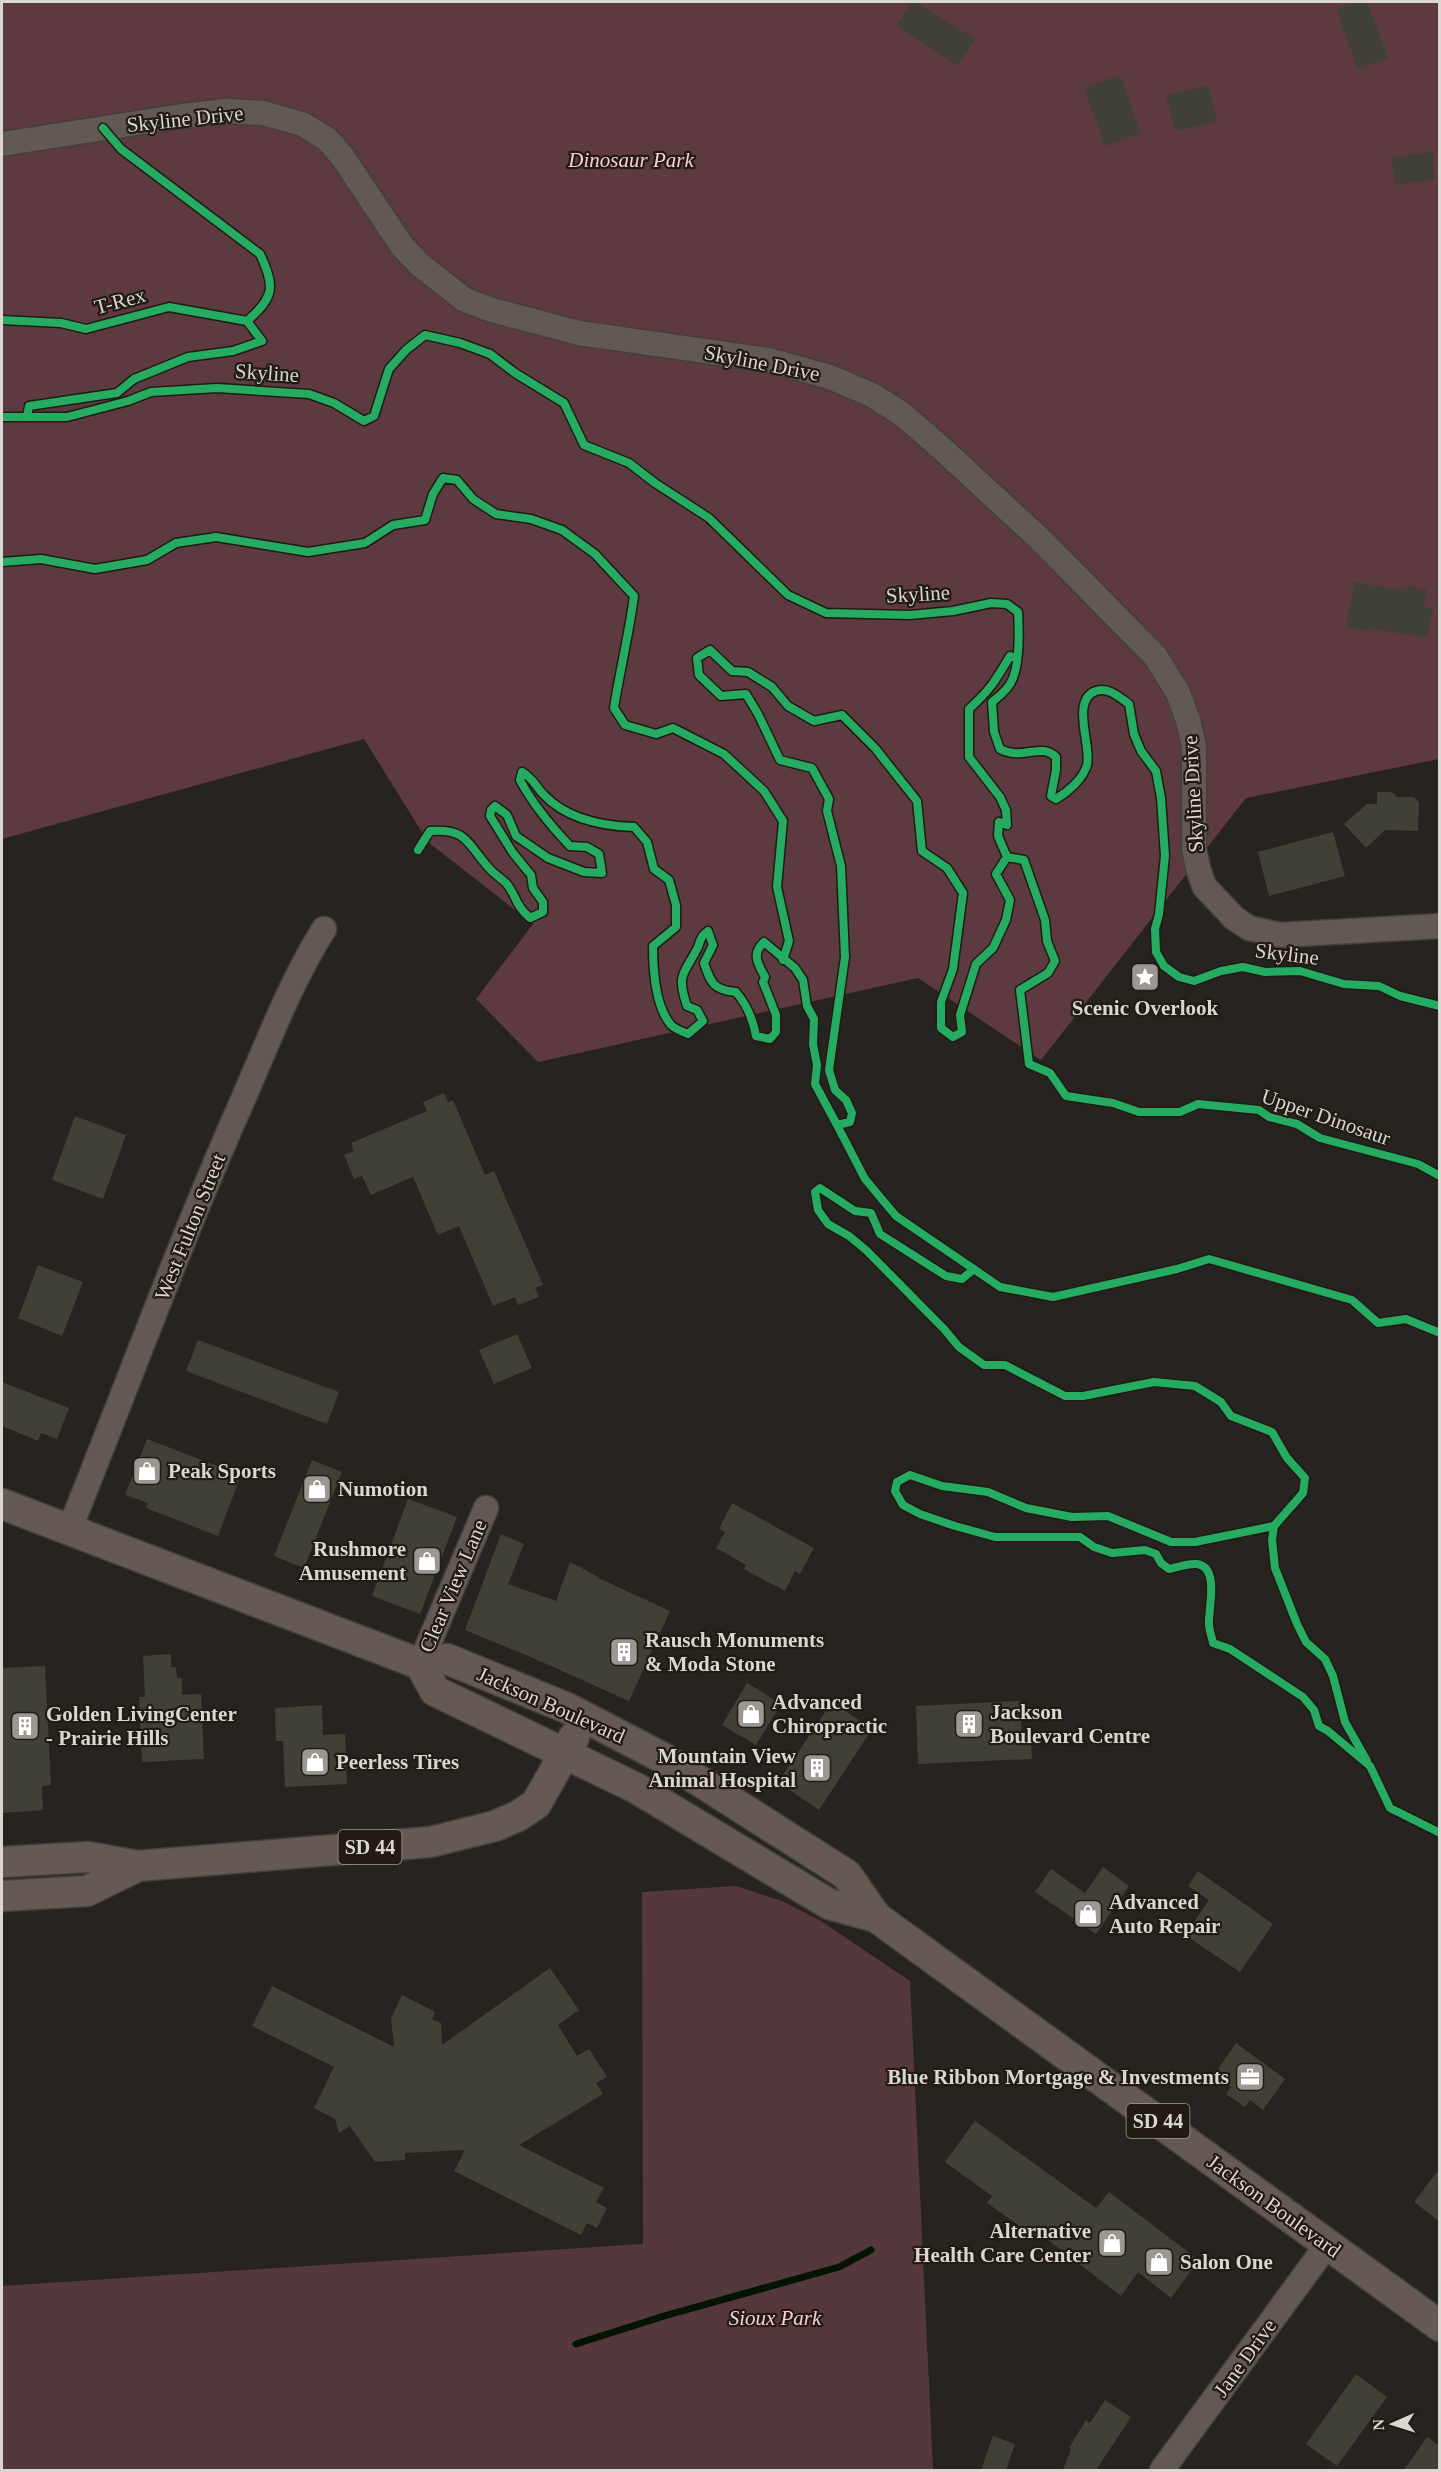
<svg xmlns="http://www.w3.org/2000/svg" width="1441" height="2472" font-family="Georgia,serif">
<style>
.green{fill:#55383d}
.forest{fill:#5d3940}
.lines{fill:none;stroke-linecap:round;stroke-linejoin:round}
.stream{stroke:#031403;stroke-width:7}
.building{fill:#414037}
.minor-casing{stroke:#42403d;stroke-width:27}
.major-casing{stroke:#42403d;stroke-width:33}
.minor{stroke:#625955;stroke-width:24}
.major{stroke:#645953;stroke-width:30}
.cycleway-casing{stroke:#211b13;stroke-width:11}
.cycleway{stroke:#26ab63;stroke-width:8}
.labels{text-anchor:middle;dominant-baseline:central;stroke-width:4.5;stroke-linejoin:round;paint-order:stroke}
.shield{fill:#211b13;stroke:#a29e97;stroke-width:1.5}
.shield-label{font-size:20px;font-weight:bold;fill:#dad6d0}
.street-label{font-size:21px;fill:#dad6d0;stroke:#211b13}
.park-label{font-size:21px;font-style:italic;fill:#fccdd5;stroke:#211b13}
.poi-label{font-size:21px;font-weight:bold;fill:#dad6d0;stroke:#211b13;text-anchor:start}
</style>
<rect width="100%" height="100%" fill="#262320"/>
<!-- green -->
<path class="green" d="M736,1886L782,1901L821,1921L910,1981L933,2470H2V2286L643,2244L642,1892Z"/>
<!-- forest -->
<path class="forest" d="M2,2H1439V759L1246,798L1041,1060L918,978L538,1062L476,999L533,924L428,842L364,739L2,839Z"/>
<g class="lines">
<!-- stream -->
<path class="stream" d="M576,2344L664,2316L839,2267L871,2250"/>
</g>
<!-- building -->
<g class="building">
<path d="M912,2H916L975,39L958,66L896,26Z"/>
<path d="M1357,2H1367L1388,58L1358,69L1336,9Z"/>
<path d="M1120,75L1141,133L1105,146L1084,88Z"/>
<path d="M1208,86L1217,122L1175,131L1166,95Z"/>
<path d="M1432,152L1435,180L1395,185L1391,157Z"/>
<path d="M1354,582L1407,591V586L1427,590L1424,607L1433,609L1427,638L1373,629V632L1346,627Z"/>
<path d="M1377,792H1392L1397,797H1414L1419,802L1418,831L1385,830L1366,848L1344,824L1367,804H1377Z"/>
<path d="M1333,832L1345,876L1269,896L1258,852Z"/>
<path d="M444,1093L448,1102L453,1100L485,1175L494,1171L543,1285L535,1288L539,1297L518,1305L515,1297L493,1306L459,1226L438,1235L413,1177L371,1195L362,1176L354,1179L344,1155L354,1151L351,1143L427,1111L423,1102Z"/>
<path d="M75,1116L126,1135L103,1199L52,1180Z"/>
<path d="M38,1265L83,1282L62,1336L18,1318Z"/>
<path d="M517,1334L532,1368L494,1384L479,1350Z"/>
<path d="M198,1340L339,1392L327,1424L186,1371Z"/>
<path d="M2,1382L69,1408L57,1439L41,1433L38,1441L2,1426Z"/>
<path d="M147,1439L241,1475L218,1536L146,1508L148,1503L125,1495Z"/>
<path d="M312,1460L342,1472L304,1568L274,1556Z"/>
<path d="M408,1499L457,1517L420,1614L372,1596Z"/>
<path d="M732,1503L814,1548L800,1574L795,1571L785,1591L744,1569L746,1565L716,1548L725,1532L719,1529Z"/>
<path d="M501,1534L524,1544L508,1584L556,1601L570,1562L597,1576L596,1577L670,1611L629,1701L533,1658L465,1630Z"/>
<path d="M171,1654V1667H176L177,1678H182V1695L201,1694L204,1759L142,1762L139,1697H145L143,1656Z"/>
<path d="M45,1666L51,1785L42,1786L43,1810L2,1813V1668Z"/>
<path d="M747,1683L781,1704L756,1745L722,1725Z"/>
<path d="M1020,1701L1022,1742H1031L1032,1759L918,1764L916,1706Z"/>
<path d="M832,1702L872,1729L819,1810L778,1782Z"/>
<path d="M322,1705L323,1735L345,1734L347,1784L285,1787L283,1741H276L275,1708Z"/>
<path d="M1103,1867L1129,1886L1096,1934L1035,1892L1051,1869L1085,1893Z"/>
<path d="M1198,1871L1273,1924L1240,1972L1185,1935L1209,1900L1188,1886Z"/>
<path d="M550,1968L579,2010L558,2025L577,2056L589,2049L607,2077L596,2083L603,2094L519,2145L604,2188L596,2202L607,2208L597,2228L587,2223L581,2235L454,2171L465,2150L405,2153V2160L375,2162L350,2126L339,2133L335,2119L314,2108L334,2067L252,2026L272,1986L394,2047L391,2018L402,1995L435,2012L432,2019L441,2023L442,2045Z"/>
<path d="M1236,2043L1285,2079L1263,2110L1250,2100L1245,2107L1226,2094L1231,2087L1214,2075Z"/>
<path d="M975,2121L1096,2208L1109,2192L1199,2260L1171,2298L1138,2272L1121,2296L1042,2235L1039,2240L987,2203L992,2196L945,2162Z"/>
<path d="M1440,2168V2222L1414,2202Z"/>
<path d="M1356,2374L1387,2397L1337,2466L1306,2444Z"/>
<path d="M1105,2400L1131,2417L1096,2470H1063L1071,2449L1069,2448L1086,2420L1090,2423Z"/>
<path d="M993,2436L1015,2444L1006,2470H981Z"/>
<path d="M1427,2437L1440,2446V2470H1404Z"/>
</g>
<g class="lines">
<!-- minor casing -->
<g class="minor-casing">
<g id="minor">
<path d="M2,144L182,116L226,111L263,113L302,124L327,139L342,156L402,246L420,265L465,300L492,310L579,333L769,360L830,377L872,395L902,414L939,446L1041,540L1156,657L1178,693L1188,720L1194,746V849L1198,868L1204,886L1234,918L1249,928L1280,935L1440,926"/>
<path d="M69,1531C127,1386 181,1239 244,1097C269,1040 291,981 324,929"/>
<path d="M420,1664L486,1508"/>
<path d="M1162,2470L1327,2245"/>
</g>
</g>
<!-- major casing -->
<g class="major-casing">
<g id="major">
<path d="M2,1504L420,1664L447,1659L567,1708L665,1759L847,1875L876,1917"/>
<path d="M420,1664L435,1691L636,1788L829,1904L876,1917L1440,2326"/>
<path d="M2,1862L88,1857L138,1866L430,1842L495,1826L518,1816L536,1804L574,1737"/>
<path d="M2,1896L87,1891L138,1866"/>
</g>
</g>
<!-- minor -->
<use href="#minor" class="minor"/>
<!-- major -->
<use href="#major" class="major"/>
<!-- cycleway casing -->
<g class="cycleway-casing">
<g id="cycleway">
<path d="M103,128L121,149L260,254C275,286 275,297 247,321"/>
<path d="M2,320L61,323L86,329L169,307L247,321"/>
<path d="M2,417H67L128,401L151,392L217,388L309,394L334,403L364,421L374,416L389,369L406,350L425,335L460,343L490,354L515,373L564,403L584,445L629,463L655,483L709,518L788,595L826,613L910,615L953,611L991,603L1007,604L1018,612C1019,630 1020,660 1013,678C1010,687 1000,696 992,702L994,732L1000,749C1023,761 1040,742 1056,757V770L1051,796L1056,799C1068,792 1083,779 1087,765C1092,746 1070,700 1096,691C1109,687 1119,697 1129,704L1134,734L1141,751L1156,771L1161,798L1165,856L1159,914L1155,929L1156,952L1164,966L1179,977L1194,981L1221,971L1243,967L1265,972L1300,971L1344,984L1379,986L1400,996L1440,1006"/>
<path d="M27,417L29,406L117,393L134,379L188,357L233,351L262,341L247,321"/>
<path d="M2,562L41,559L95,569L147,560L176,543L216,537L308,552L365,543L393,525L425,520L433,494L443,478L457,480L473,499L496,514L531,519L562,530L595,554L634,596C629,634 620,670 614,708L625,725L656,734L673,728L724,754L764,791L783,821L777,887L789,941L783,960"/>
<path d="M418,850L430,831C468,828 467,844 489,868C494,874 501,878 506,883C517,896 514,904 530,918L543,912V902L533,888L531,875L513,853L490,816L491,810L495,806L507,815L516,836L548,858L584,872L602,873L599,854L587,847L570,846C550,825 533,805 520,780L522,772C533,778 536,787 544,795C567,819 602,826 634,827L647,842L654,869L669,880L676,905V927L653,946C653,970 655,1006 671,1025C675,1029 683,1032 688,1034L703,1021L697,1010L687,1006C676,973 684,975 698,947C701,939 701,936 708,931L713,945L704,963C711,983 713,990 736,992C747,1005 753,1019 756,1036L770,1039L776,1032V1015L763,982L765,977C758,964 751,954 764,942L795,968L803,980L807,1006L814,1019L813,1044L817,1065L815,1084L837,1125L850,1122L852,1113L846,1100L835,1090L829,1070L845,957L841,866L827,811L829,799L812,768L780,760L758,714L746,694L721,696L699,675L697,658L710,650L732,671L748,672L772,687L788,706L814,721L842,715L875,748L917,801L922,851L947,868L963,893L953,969L941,1002V1028L953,1037L962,1032L960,1015L976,964L993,948L1006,920L1010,900L996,874L1007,857L998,836L999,822L1007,825L1006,810L1000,797L969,757V709C990,690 996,680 1010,656L1016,658"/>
<path d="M1007,857L1024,860L1045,920L1047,941L1055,961L1048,973L1020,990L1029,1064L1050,1073L1066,1096L1113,1103L1139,1112H1180L1198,1104L1259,1110L1269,1117L1297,1124L1320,1138L1418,1164L1440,1176"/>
<path d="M837,1125L865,1179L896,1216L1000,1287L1053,1297L1177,1269L1209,1259L1352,1300L1378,1323L1406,1319L1440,1333"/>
<path d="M974,1269L962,1279L946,1276L880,1234L871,1213L855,1211L820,1188L815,1192L818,1210L828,1224L849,1236L866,1250L944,1329L959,1347L984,1365H1005L1065,1396H1083L1154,1382L1195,1386L1221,1402L1231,1416L1272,1432L1287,1458L1305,1478L1303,1493L1274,1526L1195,1542H1171L1108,1516L1072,1517L1026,1508L988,1492L942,1486L910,1475L897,1482L895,1491L903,1505L920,1514L955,1526L995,1537H1080L1094,1547L1112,1553L1145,1550L1156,1554L1161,1563L1169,1569C1178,1567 1188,1563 1197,1564C1220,1567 1208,1609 1209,1624C1209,1631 1212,1637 1213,1643L1230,1649L1303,1697L1314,1710L1319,1726L1328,1731L1370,1766L1390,1808L1440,1833"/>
<path d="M1274,1526L1272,1540L1275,1568L1297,1624L1306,1642L1325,1659L1333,1676L1345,1722L1367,1761"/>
</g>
</g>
<!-- cycleway -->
<use href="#cycleway" class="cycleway"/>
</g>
<!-- icons -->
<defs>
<g id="sight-square" transform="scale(1.5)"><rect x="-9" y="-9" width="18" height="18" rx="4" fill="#9b9792" stroke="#211b13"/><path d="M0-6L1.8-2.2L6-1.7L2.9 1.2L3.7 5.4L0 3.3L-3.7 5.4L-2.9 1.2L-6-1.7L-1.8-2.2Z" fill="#fff"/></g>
<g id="shop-square" transform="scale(1.5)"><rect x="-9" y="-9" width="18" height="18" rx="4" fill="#9b9792" stroke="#211b13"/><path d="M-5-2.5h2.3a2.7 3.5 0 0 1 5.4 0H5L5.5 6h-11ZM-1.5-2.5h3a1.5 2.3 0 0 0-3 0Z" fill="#fff"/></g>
<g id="building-square" transform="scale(1.5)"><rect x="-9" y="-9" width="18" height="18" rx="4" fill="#9b9792" stroke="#211b13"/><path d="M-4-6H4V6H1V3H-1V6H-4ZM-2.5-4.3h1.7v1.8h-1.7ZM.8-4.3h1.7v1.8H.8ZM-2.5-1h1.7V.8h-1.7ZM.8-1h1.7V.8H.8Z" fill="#fff"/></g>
<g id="office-square" transform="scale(1.5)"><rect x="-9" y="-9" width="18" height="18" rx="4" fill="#9b9792" stroke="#211b13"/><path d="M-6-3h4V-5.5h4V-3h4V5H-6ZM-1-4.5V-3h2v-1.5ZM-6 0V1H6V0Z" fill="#fff"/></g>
</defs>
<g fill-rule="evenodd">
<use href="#sight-square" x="1145" y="977"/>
<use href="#shop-square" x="147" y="1471"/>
<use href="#shop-square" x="317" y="1489"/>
<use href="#shop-square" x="427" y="1561"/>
<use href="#building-square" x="624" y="1652"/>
<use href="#shop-square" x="751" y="1714"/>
<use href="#building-square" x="969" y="1724"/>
<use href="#building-square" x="25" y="1726"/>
<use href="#shop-square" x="315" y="1762"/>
<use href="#building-square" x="817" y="1768"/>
<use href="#shop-square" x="1088" y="1914"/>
<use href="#office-square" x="1250" y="2077"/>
<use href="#shop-square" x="1112" y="2243"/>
<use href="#shop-square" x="1159" y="2262"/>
</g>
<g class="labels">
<!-- shield labels -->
<g class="shield">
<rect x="338.5" y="1830" width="63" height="34" rx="4.5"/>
<rect x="1126.5" y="2104" width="63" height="34" rx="4.5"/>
</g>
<g class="shield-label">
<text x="370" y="1847">SD 44</text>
<text x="1158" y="2121">SD 44</text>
</g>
<!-- street labels -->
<g class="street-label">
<text transform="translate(185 119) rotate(-6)">Skyline Drive</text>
<text transform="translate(120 301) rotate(-15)">T-Rex</text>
<text transform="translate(762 363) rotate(11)">Skyline Drive</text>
<text transform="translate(267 373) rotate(4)">Skyline</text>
<text transform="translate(918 594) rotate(-3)">Skyline</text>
<text transform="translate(1193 794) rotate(-93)">Skyline Drive</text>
<text transform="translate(1287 954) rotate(7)">Skyline</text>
<text transform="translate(1326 1117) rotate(19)">Upper Dinosaur</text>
<text transform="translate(190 1227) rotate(-68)">West Fulton Street</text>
<text transform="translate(453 1586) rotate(-67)">Clear View Lane</text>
<text transform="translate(551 1705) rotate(24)">Jackson Boulevard</text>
<text transform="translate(1274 2206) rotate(36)">Jackson Boulevard</text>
<text transform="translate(1245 2358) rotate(-54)">Jane Drive</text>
</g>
<!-- park labels -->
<g class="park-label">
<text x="631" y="160">Dinosaur Park</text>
<text x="775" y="2318">Sioux Park</text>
</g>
<!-- poi labels -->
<g class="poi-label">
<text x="1145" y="1008" text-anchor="middle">Scenic Overlook</text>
<text x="168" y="1471">Peak Sports</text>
<text x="338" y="1489">Numotion</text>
<text x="406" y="1549" text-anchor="end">Rushmore<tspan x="406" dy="24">Amusement</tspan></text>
<text x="645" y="1640">Rausch Monuments<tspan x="645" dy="24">&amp; Moda Stone</tspan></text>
<text x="772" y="1702">Advanced<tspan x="772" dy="24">Chiropractic</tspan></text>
<text x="990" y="1712">Jackson<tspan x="990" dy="24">Boulevard Centre</tspan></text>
<text x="46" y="1714">Golden LivingCenter<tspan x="46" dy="24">- Prairie Hills</tspan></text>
<text x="796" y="1756" text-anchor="end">Mountain View<tspan x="796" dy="24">Animal Hospital</tspan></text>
<text x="336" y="1762">Peerless Tires</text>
<text x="1109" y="1902">Advanced<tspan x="1109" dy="24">Auto Repair</tspan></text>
<text x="1229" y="2077" text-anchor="end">Blue Ribbon Mortgage &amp; Investments</text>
<text x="1091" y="2231" text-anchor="end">Alternative<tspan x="1091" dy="24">Health Care Center</tspan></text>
<text x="1180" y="2262">Salon One</text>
</g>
</g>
<!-- border -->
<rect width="1441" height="2472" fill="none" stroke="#dad6d0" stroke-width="6"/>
<!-- north arrow -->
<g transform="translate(1393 2424) rotate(267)" stroke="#211b13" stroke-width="4.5" paint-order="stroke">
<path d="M0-4.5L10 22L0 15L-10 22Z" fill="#dad6d0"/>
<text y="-9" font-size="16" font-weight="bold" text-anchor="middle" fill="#dad6d0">N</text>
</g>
</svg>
